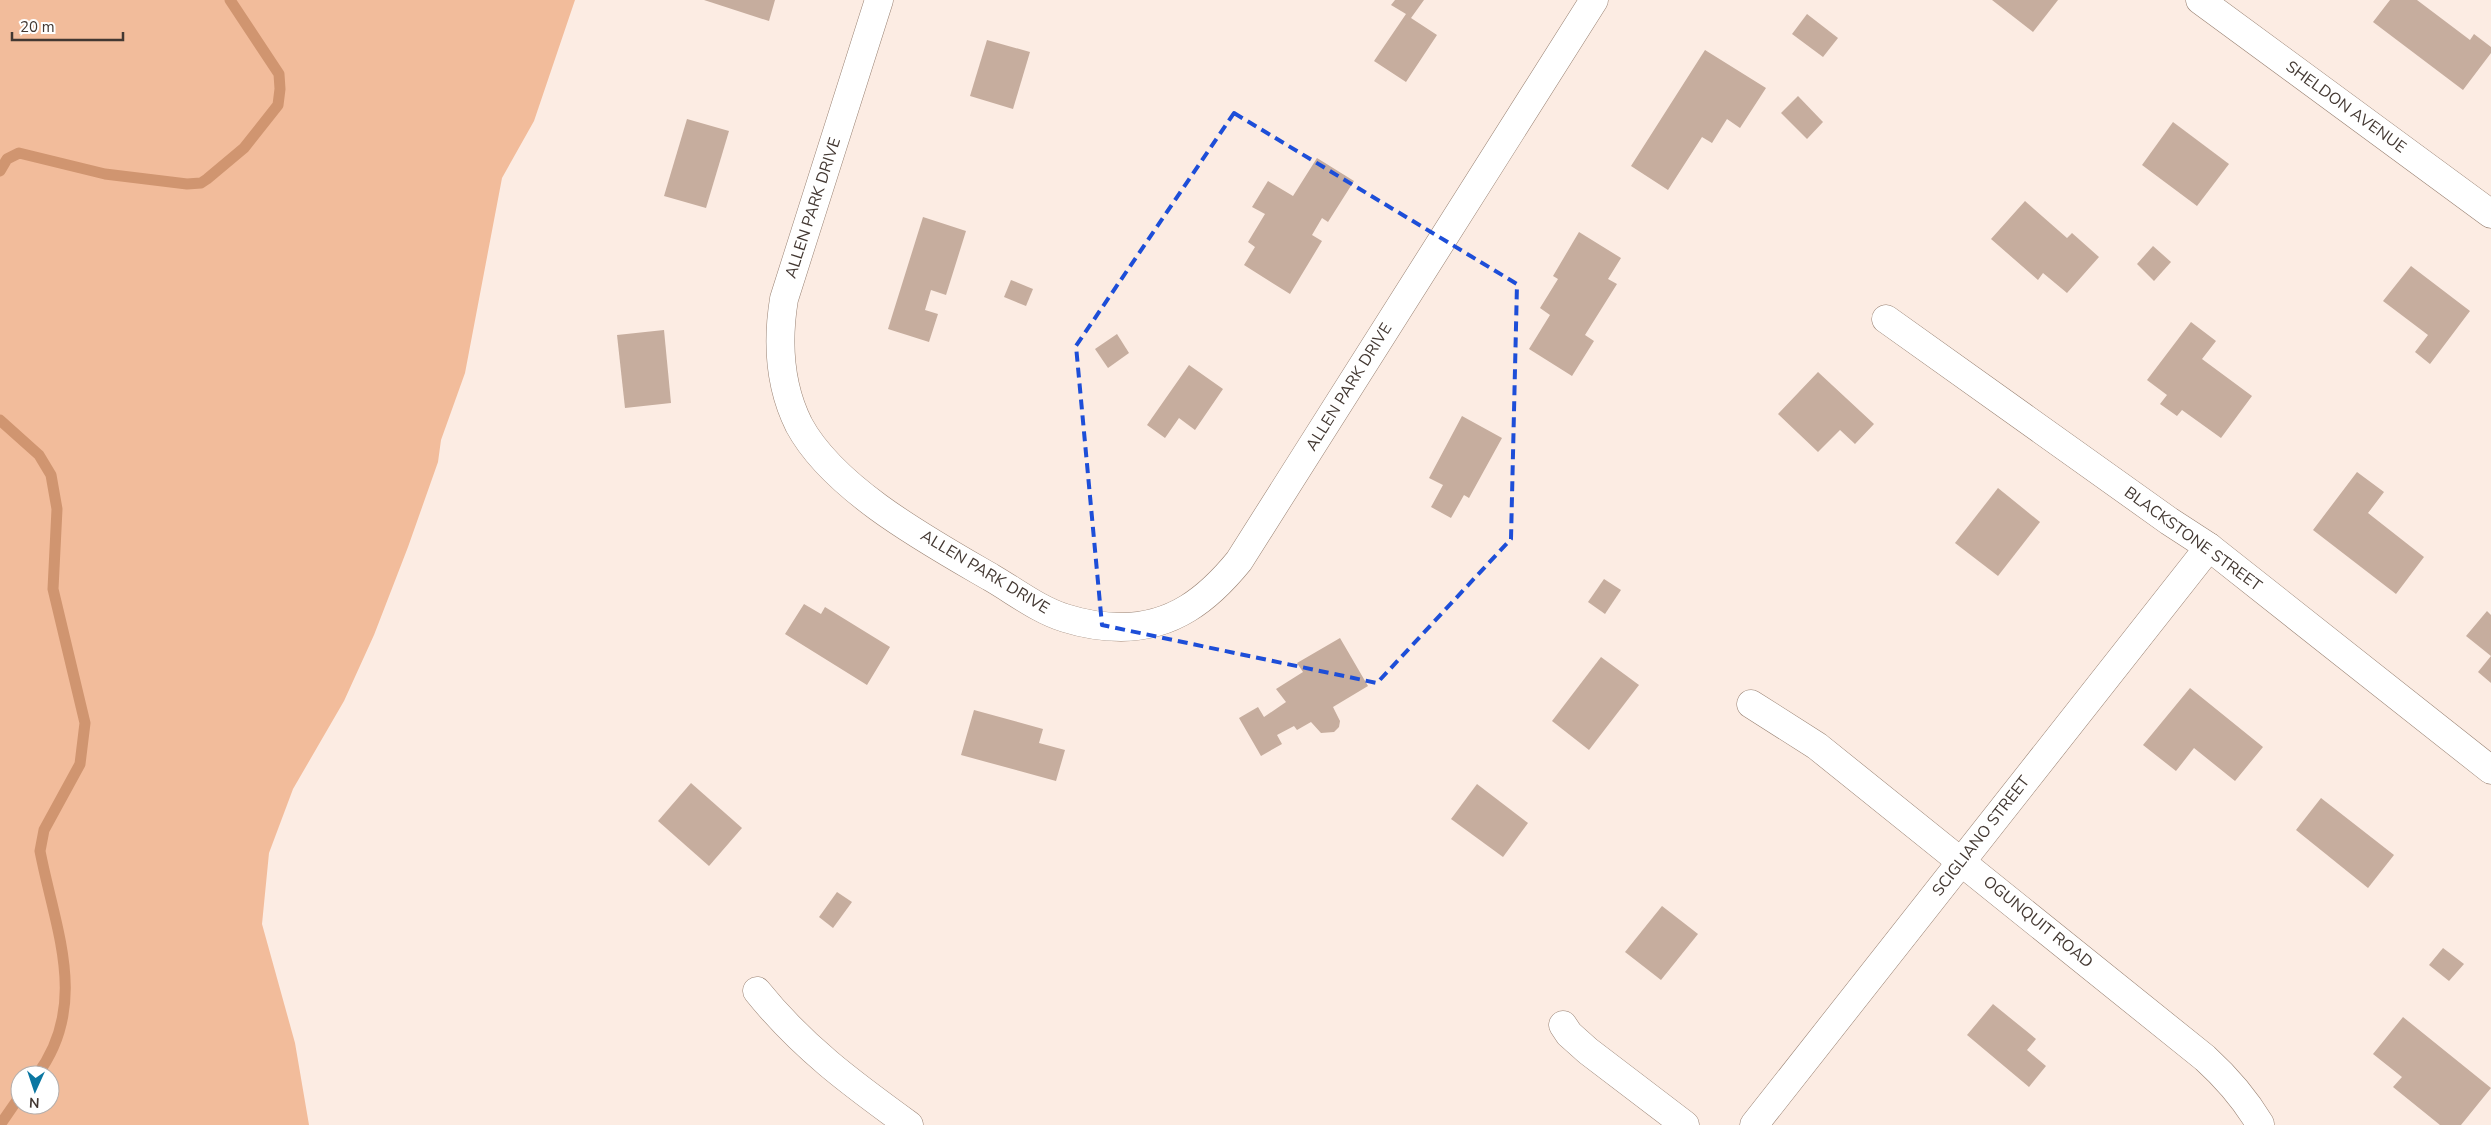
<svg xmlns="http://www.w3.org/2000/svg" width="2491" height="1125" font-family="'Nunito Sans',sans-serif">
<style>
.green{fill:#f2bc9b;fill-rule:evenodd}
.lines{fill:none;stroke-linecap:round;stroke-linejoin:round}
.stream{stroke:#d09570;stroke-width:11}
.building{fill:#c6ad9e}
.street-casing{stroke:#988172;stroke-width:29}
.street{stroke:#fff;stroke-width:28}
.marked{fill:none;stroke:#1d4ed8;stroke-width:4;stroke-dasharray:10 6;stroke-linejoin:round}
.labels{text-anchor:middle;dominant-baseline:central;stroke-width:4;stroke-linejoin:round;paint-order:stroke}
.street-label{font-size:16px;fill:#433832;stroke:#fff}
</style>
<rect width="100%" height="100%" fill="#fcece3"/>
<!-- green -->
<path class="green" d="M0,0H575L534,121L502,178L465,373L441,440L438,462L408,547L374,635L344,701L293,789L269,853L262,924L295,1043L309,1125H0ZM20,1075H50V1105H20Z"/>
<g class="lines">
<!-- stream -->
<g class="stream">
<path d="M0,171L7,159L19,153L105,174L187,184L201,183L207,179L244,148L278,105L280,89L279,74L230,0"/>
<path d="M0,420L39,455L51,475L57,509L53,589L85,723L80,764L44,830L40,851C55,929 90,1004 37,1075"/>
<path d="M0,1125L20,1096"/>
</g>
</g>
<!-- building -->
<g class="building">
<path d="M704,0H775L769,21Z"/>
<path d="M1395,0H1424L1411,18L1437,35L1406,82L1374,61L1406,14L1391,5Z"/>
<path d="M1992,0H2058L2033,32Z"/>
<path d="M2390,0H2417L2470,40L2474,34L2491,47V53L2463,90L2373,22Z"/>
<path d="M1807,14L1838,38L1823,57L1792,34Z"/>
<path d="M987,40L1030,52L1013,109L970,96Z"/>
<path d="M1705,50L1766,88L1740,128L1727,119L1712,143L1702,137L1668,190L1631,166Z"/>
<path d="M1798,96L1823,122L1807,139L1781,113Z"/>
<path d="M687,119L729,131L706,208L664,196Z"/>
<path d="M2173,122L2229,164L2197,206L2142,165Z"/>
<path d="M1317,158L1354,181L1328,222L1322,218L1312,235L1322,241L1290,294L1244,265L1255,247L1248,242L1265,214L1252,207L1268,181L1293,196Z"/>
<path d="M2025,201L2067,238L2072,233L2099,257L2067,293L2043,273L2038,280L1991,239Z"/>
<path d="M923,217L966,231L946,295L931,290L925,310L938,314L929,342L888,329Z"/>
<path d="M1579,232L1621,258L1608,279L1617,284L1585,335L1594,341L1572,376L1529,349L1550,315L1540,308L1558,279L1553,276Z"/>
<path d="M2153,246L2171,262L2154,281L2137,264Z"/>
<path d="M2411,266L2470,311L2430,364L2415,352L2428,335L2383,301Z"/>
<path d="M1011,280L1033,289L1026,306L1004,297Z"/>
<path d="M2191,322L2216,341L2202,359L2252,396L2221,438L2182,410L2177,416L2160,404L2167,395L2147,380Z"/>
<path d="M664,330L671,403L625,408L617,335Z"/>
<path d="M1117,334L1129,353L1108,368L1095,349Z"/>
<path d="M1189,365L1223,389L1195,430L1179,418L1165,438L1147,425Z"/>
<path d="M1818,372L1874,424L1855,444L1840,430L1818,452L1778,414Z"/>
<path d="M1462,416L1502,438L1469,498L1464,495L1451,518L1431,507L1443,485L1429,478Z"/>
<path d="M2357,472L2384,492L2368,513L2424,557L2396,594L2313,530Z"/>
<path d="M1998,488L2040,522L1998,576L1955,543Z"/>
<path d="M1604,579L1621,590L1605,614L1588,602Z"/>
<path d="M804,604L821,614L825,607L890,647L867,685L785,634Z"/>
<path d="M2487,611L2491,615V683L2478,672L2491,656L2466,636Z"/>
<path d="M1340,638L1368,686L1333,707L1340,721L1339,727L1334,732L1321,733L1311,722L1297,730L1294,726L1277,735L1282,744L1261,756L1239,718L1258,707L1264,717L1286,702L1276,689L1303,672L1297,663Z"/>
<path d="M1601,657L1639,685L1589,750L1552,721Z"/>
<path d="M2190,688L2263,747L2235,781L2194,748L2176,771L2143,745Z"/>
<path d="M974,710L1043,729L1039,743L1065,750L1056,781L961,755Z"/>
<path d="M691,783L742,828L709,866L658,821Z"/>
<path d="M1477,784L1528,823L1503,857L1451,819Z"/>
<path d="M2321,798L2394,855L2368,888L2296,830Z"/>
<path d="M837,892L852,902L833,928L819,917Z"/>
<path d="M1662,906L1698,934L1661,980L1625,952Z"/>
<path d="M2443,948L2464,964L2449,981L2429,965Z"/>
<path d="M1993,1004L2036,1039L2027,1050L2046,1066L2029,1087L1967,1035Z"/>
<path d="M2403,1017L2491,1088L2461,1125H2440L2393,1087L2402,1077L2373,1054Z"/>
</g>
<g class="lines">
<!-- street casing -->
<g class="street-casing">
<g id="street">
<path d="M879,0L784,299C777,342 779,385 799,425C834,490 930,542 992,578C1016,592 1039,610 1065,618C1084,624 1102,627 1121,627C1173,627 1208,599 1239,561L1594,0"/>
<path d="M2200,0L2491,214"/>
<path d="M1886,319L2169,521L2209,547L2491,770"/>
<path d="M1751,704L1817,746L2205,1058C2227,1078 2245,1099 2260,1124"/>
<path d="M757,991C802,1047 851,1083 909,1125"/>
<path d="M1563,1025L1569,1034L1588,1051L1685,1125"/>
<path d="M1754,1125L2209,547"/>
</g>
</g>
<!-- street -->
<use href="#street" class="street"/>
</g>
<!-- marked area -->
<path class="marked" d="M1234,113L1517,284L1511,539L1377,683L1102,625L1076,346Z"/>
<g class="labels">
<!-- street labels -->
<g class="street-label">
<text transform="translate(2346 107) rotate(36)">SHELDON AVENUE</text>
<text transform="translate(813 208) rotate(-72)">ALLEN PARK DRIVE</text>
<text transform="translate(1349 387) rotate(-58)">ALLEN PARK DRIVE</text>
<text transform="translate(2193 539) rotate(36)">BLACKSTONE STREET</text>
<text transform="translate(985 572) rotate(31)">ALLEN PARK DRIVE</text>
<text transform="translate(1981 836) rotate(-52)">SCIGLIANO STREET</text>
<text transform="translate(2038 922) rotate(39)">OGUNQUIT ROAD</text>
</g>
</g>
<!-- north arrow -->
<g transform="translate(35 1090) rotate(183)"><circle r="24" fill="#ffffff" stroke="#b4afad"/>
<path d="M0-4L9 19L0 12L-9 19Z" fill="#0b77a2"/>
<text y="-8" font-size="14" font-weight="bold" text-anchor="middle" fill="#433832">N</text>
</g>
<!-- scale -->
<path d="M12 32v8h111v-8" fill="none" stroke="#433832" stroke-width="2.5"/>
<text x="20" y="32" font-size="15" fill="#433832" stroke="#ffffff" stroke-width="4" paint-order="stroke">20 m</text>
</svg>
